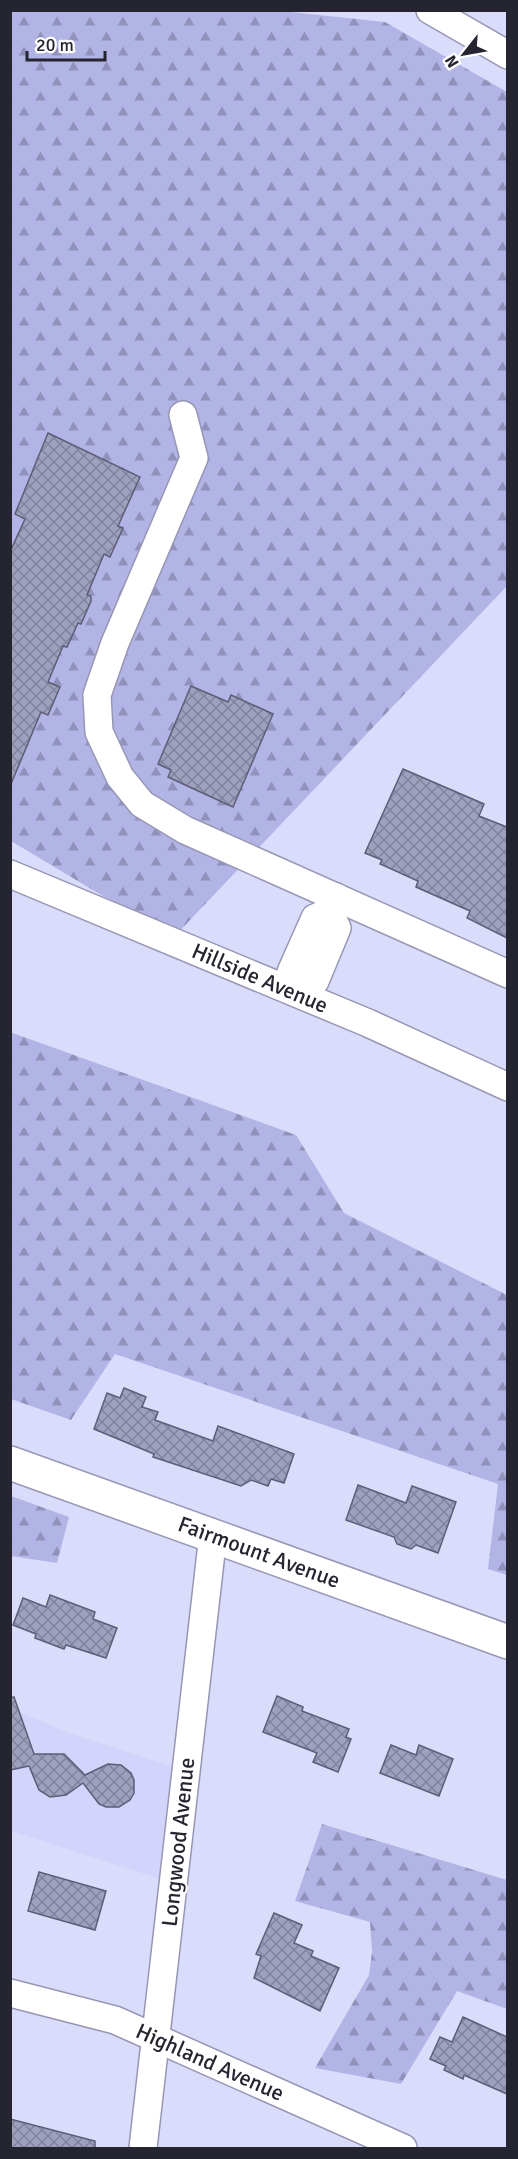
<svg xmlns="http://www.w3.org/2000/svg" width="518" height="2159" font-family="Signika,sans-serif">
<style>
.built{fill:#d3d4fb}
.forest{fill:url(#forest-firs)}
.building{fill:url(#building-cross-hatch);stroke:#5d5d78;stroke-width:1.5}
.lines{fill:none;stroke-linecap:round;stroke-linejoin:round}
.minor-casing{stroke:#9797b5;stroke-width:30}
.secondary-casing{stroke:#9797b5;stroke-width:36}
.minor{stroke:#fff;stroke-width:27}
.secondary{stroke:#fff;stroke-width:33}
.labels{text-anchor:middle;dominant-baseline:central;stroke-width:4.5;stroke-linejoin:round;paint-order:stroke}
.street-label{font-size:22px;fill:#242530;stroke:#fff}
</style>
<defs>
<pattern id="forest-firs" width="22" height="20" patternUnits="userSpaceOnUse" patternTransform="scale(1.5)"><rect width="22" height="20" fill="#b3b4e6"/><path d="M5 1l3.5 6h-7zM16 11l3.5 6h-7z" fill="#9192bb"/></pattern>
<pattern id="building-cross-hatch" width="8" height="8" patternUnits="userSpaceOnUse" patternTransform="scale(1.5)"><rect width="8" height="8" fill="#9fa0be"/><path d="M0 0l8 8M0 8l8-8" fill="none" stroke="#81829b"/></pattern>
</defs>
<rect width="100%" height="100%" fill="#dadcfb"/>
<!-- built -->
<path class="built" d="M10,1708L72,1734L186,1771L173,1883L11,1831Z"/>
<!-- forest -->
<g class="forest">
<path d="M272,10L385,22L507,92V586L173,938L11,841L10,11Z"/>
<path d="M10,1032L296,1135L344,1213L507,1295V1575L488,1569L498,1484L115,1354L71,1420L11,1399Z"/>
<path d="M11,1496L69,1517L57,1563L11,1556Z"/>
<path d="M322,1824L507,1880V2009L457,1991L401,2084L315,2068L369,1975L372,1952L370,1922L295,1901Z"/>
</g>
<!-- building -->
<g class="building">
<path d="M48,433L140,477L118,526L123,528L110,557L104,554L87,595L91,596V601L81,624L78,623L67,647L63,646L48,682L60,687L48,715L41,712L11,784L10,552L25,519L15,514Z"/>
<path d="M191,686L228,702L231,695L273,714L233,807L168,777L171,770L158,764Z"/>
<path d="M403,769L484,804L479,816L507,827V938L467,918L470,911L416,887L418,881L380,864L382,860L365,853Z"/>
<path d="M124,1388L146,1397L142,1407L158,1412L155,1420L213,1441L218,1426L294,1454L284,1483L271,1479L268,1486L251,1480L241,1486L153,1457L154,1454L94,1429L107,1393L120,1398Z"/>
<path d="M358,1485L406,1503L412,1486L456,1502L438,1553L416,1545L411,1549L397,1544L394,1537L346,1520Z"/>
<path d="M50,1595L95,1612L93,1619L117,1628L106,1658L66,1645L64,1649L35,1638L36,1634L13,1625L23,1598L46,1607Z"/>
<path d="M277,1696L303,1707L302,1711L349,1729L346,1737L351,1739L338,1772L313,1762L317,1753L263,1732Z"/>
<path d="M14,1697L34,1754H64L85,1775L108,1764L121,1765L131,1773L134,1780V1793L130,1800L119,1807H106L99,1804L83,1783L66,1795L50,1797L39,1790L29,1766L10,1770V1698Z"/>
<path d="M391,1745L416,1755L419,1745L453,1759L439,1796L380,1773Z"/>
<path d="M39,1872L106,1891L95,1930L28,1911Z"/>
<path d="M274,1913L302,1925L294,1943L313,1951L311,1956L339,1968L320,2011L254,1978L261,1956L256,1954Z"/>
<path d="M463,2017L507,2037V2094L464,2075L463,2079L444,2070L446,2066L430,2059L440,2037L452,2042Z"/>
<path d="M10,2119L95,2141V2148H10Z"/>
</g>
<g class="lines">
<!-- minor casing -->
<g class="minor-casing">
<g id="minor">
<path d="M430,10L508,55"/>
<path d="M183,415L194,458L115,643L97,695L99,732L120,777L142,804L185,830L508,974"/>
<path d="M10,874L368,1023L508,1087"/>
<path d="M300,984L291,972L315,918L329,912L336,897"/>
<path d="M300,984L315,981L337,928L329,912"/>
<path d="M10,1993L115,2020L403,2148"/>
<path d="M143,2148L213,1535"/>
</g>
</g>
<!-- secondary casing -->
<g class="secondary-casing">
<path id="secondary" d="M10,1463L508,1642"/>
</g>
<!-- minor -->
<use href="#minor" class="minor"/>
<!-- secondary -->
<use href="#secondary" class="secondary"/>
</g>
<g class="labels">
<!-- street labels -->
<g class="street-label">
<text transform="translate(260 978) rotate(23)">Hillside Avenue</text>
<text transform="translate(259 1552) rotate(20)">Fairmount Avenue</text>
<text transform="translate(178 1842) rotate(-84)">Longwood Avenue</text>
<text transform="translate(210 2062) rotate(24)">Highland Avenue</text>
</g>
</g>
<!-- border -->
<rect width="518" height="2159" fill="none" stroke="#242530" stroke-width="24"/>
<!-- north arrow -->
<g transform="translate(464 54) rotate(239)" stroke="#ffffff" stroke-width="4.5" paint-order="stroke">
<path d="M0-4.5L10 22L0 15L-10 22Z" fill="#242530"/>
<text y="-9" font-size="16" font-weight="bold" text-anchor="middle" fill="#242530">N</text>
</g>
<!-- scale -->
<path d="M27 51v9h78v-9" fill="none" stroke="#242530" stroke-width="3"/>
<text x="36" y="51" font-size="18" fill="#242530" stroke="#ffffff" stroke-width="4.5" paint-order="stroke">20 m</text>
</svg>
